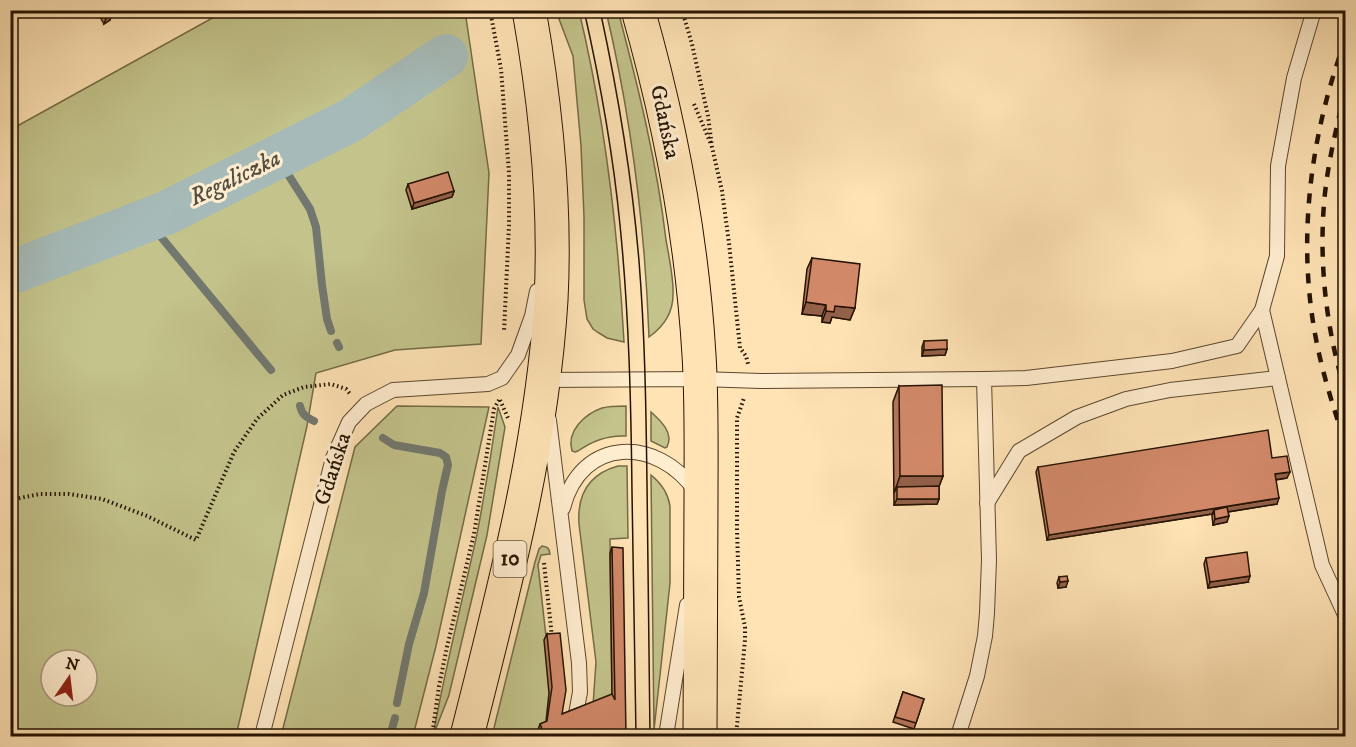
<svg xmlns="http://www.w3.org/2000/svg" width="1356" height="747" font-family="'IM FELL DW Pica',serif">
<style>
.green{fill:#c3c38b;stroke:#746b46;stroke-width:1.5;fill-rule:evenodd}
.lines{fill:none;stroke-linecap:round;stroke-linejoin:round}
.stream{stroke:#72786f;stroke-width:8}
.river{stroke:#a6bbb9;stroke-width:44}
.service-casing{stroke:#5c472e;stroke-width:16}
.primary-casing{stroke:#251301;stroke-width:35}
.path{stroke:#251301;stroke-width:4;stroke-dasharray:1.5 3;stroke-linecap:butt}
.service{stroke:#ffedcf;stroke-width:14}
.primary{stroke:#ffe3b5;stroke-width:33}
.tram{stroke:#251301;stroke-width:1.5}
.rail{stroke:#251301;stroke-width:4.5;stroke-dasharray:10 10;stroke-linecap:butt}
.wall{fill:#b5765b;stroke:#251301;stroke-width:1.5}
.shaded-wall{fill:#93604a;stroke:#251301;stroke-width:1.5}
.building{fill:#d2896a;stroke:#251301;stroke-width:1.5}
.labels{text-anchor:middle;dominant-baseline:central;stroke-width:6;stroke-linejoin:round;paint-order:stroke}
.shield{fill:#ffedcf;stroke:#66543f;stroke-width:1.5}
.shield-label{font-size:21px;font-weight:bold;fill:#251301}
.street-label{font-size:22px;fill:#251301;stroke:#ffedcf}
.water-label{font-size:24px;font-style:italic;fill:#524e41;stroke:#ffedcf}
</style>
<rect width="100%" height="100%" fill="#ffe3b5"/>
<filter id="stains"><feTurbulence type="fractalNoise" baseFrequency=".00333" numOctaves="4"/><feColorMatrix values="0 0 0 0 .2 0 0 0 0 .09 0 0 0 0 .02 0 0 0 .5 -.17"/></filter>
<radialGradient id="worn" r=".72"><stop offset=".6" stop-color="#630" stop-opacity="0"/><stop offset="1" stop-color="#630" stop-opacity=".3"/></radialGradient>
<!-- green -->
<g class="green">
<path d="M225,11H465L489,173L481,344L395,350L316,373L307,426L236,736H11L10,130ZM51,660H87V696H51Z"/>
<path d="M556,11H579C605,119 618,231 624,342L607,338L599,333L593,329L587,319L584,300V217L581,146L573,56Z"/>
<path d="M606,11H618C638,86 657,163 666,240C669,257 674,279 673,295C673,314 663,327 649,337C645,227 631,117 606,11Z"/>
<path d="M397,406L489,407L436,646L413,736H281L355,447Z"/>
<path d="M626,406V436C609,435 592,441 578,451L575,452L572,451C566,431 585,414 602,408C610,406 618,406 626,406Z"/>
<path d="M498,407L505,427L487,535L449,695L433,736C445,668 462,602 477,534C485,492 492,450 498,407Z"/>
<path d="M651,412C661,421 674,433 667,447L665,448L651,441Z"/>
<path d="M618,466H627L628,538L610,539L612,698L593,706L596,662L579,524C577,494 589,474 618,466Z"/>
<path d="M651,475C661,483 668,493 670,506V583L654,730Z"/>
<path d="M542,546C548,547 549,548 550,554L541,555L538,565L551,681L546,736H492L535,562L539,549Z"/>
</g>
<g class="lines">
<!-- stream -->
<g class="stream">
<path d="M277,157L310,209L316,227L322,285L327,319L331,331"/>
<path d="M147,220L271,370"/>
<path d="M337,343L339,347"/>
<path d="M300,406C302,415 306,417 314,421"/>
<path d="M383,438L394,445L440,453L446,457L448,465L442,491L424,593L409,644L397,703"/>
<path d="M390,736L395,718"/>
</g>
<!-- river -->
<path class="river" d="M10,273L166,213L351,120L446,56"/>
<!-- service casing -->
<g class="service-casing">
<g id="service">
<path d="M1262,310L1322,565L1346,617"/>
<path d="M544,380L700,379L761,381L984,379"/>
<path d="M549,420L579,663L580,692L572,736"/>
<path d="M987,503L1019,451L1077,417L1126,399L1170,390L1278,378"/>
<path d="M563,508C581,436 658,436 696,492"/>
<path d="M262,736L333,458L349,422L366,404L393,390L488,384L502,378L518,355L532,316L537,291"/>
<path d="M666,736L687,605"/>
<path d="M958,736L977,676L985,636L987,613L989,560L984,379L1026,378L1172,361L1237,346L1262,310L1277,256L1278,166L1294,78L1314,10"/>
</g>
</g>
<!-- primary casing -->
<g class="primary-casing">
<g id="primary">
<path d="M638,10C670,122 692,239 699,355C702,403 701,452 701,500C701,579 700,658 700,736"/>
<path d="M467,736C503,593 542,448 551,300C556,203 546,106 529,10"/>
</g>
</g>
<!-- path -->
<g class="path">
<path d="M490,10L501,69L509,173V225L504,332"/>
<path d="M682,10L692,44L708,116L712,147L722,191L729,243L740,348L746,356L748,364"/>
<path d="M694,104L711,144"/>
<path d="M500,400L508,418"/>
<path d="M10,500L40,494H69L102,499L147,516L196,540L234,452L257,419L283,395L304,387L331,384L346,389L350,394"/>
<path d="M544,563L552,637"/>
<path d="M432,736L439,686L447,647L474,534L494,409L499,400"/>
<path d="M736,736L745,640V627L739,597L737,529V418L744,398"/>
</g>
<!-- service -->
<use href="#service" class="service"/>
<!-- primary -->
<use href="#primary" class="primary"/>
<!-- tram -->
<g class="tram">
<path d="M584,10C600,81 613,153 620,225C629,314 631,403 632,492C633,573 635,655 636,736"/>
<path d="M600,10C618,93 632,177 639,261C645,335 646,409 647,483C648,567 649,652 650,736"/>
</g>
<!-- rail -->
<g class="rail">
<path d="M1346,38C1310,135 1296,242 1317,344C1324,379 1335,412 1346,446"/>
<path d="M1346,89C1337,124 1329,158 1325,193C1318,260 1326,330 1346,394"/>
<path d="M1346,202L1344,247L1346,280"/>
</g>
</g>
<!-- wall -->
<g class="wall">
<path d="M96,10H113L110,20L104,24Z"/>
<path d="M408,184L454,191L452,197L412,209L406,190Z"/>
<path d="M812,258L855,308L850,320L832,317L830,323L822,322V316L802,314L807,269Z"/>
<path d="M924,341L947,349L945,355L922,356V347Z"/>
<path d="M899,386L943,476L939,486V499L937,504L894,505L893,402Z"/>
<path d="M1038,467L1287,478L1276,480L1277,504L1228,512L1227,522L1213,525L1212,516V514L1047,540L1036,472Z"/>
<path d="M612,547L626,736H541L538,730L540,724L546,722L549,693L544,640L547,634L562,714L612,695L610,553Z"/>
<path d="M1206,558L1248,582L1208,588L1204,564Z"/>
<path d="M1059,577L1066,587L1058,588L1057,583Z"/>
<path d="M903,692L924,699L914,729L893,722Z"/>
</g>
<!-- shaded-wall -->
<g class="shaded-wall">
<path d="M112,14L110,20L104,24L106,18Z"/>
<path d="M454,191L452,197L412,209L414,203Z"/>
<path d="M806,302L826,305L822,316L802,314Z"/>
<path d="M835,306L855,308L850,320L832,317L830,323L822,322L826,311Z"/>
<path d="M947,349L945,355L922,356L924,350Z"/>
<path d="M1290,472L1287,478L1273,480L1275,474Z"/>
<path d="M900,476H943L937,492L897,487L894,493Z"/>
<path d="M1279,498L1277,504L1214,514V510L1212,514L1047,540L1049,535Z"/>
<path d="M897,499H939L937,504L894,505Z"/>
<path d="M1229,516L1227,522L1213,525L1215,519Z"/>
<path d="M1250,576L1248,582L1208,588L1210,582Z"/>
<path d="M1068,581L1066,587L1058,588L1060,582Z"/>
</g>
<!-- building -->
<g class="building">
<path d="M101,10H111L112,14L106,18Z"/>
<path d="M448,172L454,191L414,203L408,184Z"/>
<path d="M812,258L860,264L855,308L835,306L834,312L826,311V305L806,302Z"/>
<path d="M947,340V349L924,350V341Z"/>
<path d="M942,385L943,476H900L899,386Z"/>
<path d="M1268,430L1272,458L1287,456L1290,472L1275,474L1279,498L1049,535L1038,467Z"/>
<path d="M939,486V499H897V487Z"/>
<path d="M1227,507L1229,516L1215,519L1214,510Z"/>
<path d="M612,547L623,548L626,736H545L540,724L547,721L552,687L547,634L560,633L566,690L562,714L612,694L615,700Z"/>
<path d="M1247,552L1250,576L1210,582L1206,558Z"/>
<path d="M1067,576L1068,581L1060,582L1059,577Z"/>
<path d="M903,692L924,699L916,723L895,717Z"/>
</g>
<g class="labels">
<!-- shield labels -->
<rect class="shield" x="493.5" y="541" width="33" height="36" rx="4.5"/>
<g class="shield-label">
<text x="510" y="559">10</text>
</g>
<!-- street labels -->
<g class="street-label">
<text transform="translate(665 122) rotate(78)">Gdańska</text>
<text transform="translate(333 469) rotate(-72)">Gdańska</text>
</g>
<!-- water labels -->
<g class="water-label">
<text transform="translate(235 178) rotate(-26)">Regaliczka</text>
</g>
</g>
<!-- margin -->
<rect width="1356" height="747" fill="none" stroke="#ffe3b5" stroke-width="36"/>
<rect x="12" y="12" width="1332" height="723" fill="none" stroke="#251301" stroke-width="3"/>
<rect x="18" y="18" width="1320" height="711" fill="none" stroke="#251301" stroke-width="1.5"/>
<!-- north arrow -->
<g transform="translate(69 678) rotate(14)"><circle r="28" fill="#ffedcf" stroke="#a8967d" stroke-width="1.5"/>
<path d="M0-4.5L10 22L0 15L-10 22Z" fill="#8f2418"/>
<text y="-9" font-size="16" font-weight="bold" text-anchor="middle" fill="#251301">N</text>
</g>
<rect width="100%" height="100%" filter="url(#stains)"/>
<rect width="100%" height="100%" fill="url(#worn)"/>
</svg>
